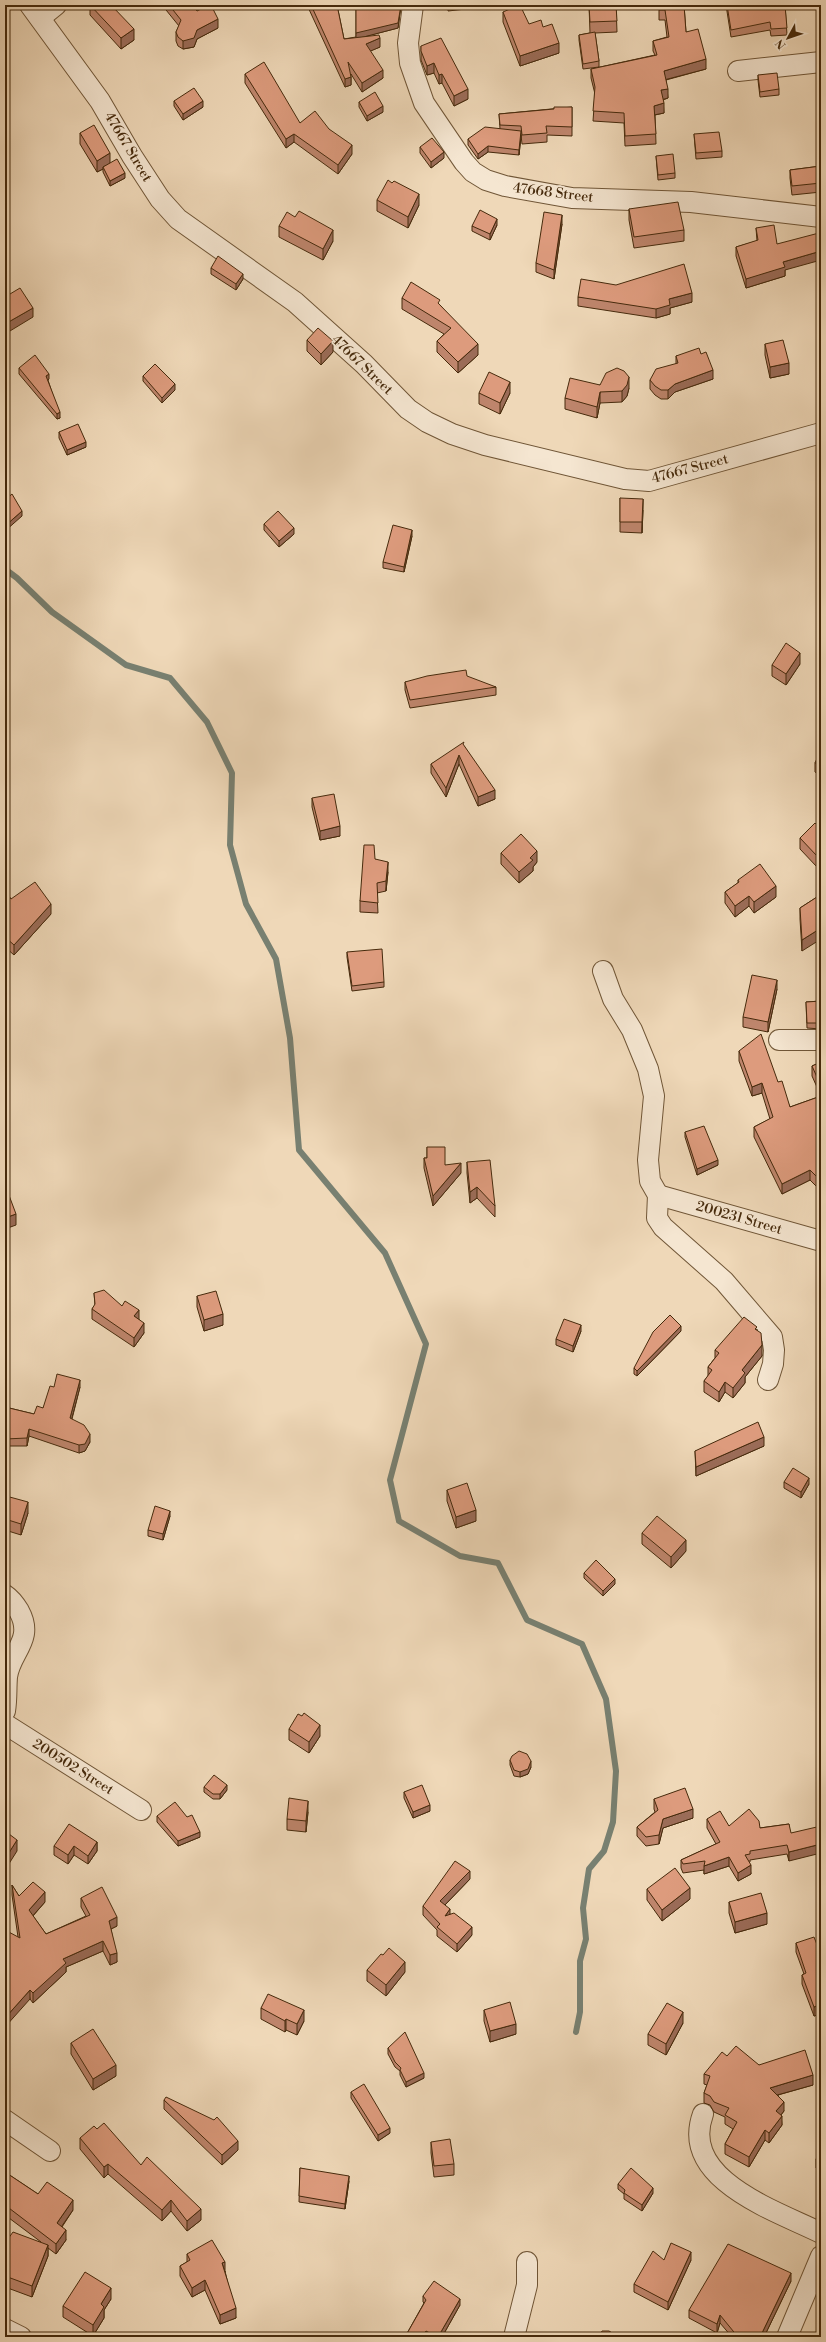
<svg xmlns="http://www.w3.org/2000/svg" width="826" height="2342" font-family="'Libre Bodoni',serif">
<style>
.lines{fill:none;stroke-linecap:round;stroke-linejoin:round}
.stream{stroke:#788071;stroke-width:6}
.minor-casing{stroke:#705637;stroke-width:22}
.minor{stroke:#f5e6d1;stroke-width:20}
.wall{fill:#be856c;stroke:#462a0c}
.shaded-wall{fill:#9b6c58;stroke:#462a0c}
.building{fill:#dd9b7d;stroke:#462a0c}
.labels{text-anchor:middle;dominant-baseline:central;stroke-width:3.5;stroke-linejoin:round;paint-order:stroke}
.street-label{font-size:14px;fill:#462a0c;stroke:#f5e6d1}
</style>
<rect width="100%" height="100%" fill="#efd8b8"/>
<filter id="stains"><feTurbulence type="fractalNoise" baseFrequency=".005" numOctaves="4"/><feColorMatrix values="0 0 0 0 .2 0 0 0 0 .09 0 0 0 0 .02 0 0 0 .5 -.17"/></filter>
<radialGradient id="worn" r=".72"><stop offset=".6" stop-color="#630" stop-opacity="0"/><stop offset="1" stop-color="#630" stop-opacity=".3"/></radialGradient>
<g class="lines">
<!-- stream -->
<path class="stream" d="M5,569L17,578L52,612L126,665L170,678L207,722L232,773L230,845L246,904L276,959L290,1038L299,1150L385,1253L426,1344L390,1480L399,1521L460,1556L498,1563L527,1620L582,1644L606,1699L616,1771L613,1822L604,1851L589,1869L583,1908L586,1939L580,1961V2012L576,2032"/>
<!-- minor casing -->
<g class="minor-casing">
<g id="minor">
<path d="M30,5L100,101L132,156L160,199L178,219L295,302L364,364L408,409L427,422L452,434L485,445L625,479L649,481L821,433"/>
<path d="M413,5L408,43L410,63L424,103L464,162L473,172L486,180L505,186L572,198L691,202L821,217"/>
<path d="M40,18L56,5"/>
<path d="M738,71L821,62"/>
<path d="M603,971L613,999L632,1030L648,1069L654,1096L648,1160L650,1181L658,1195L657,1218L663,1227L724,1281L772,1337L774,1350L773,1364L768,1380"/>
<path d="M779,1040H821"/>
<path d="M658,1195L821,1241"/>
<path d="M5,1595C11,1599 16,1606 19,1611C35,1640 10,1652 7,1677C6,1689 7,1699 5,1711"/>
<path d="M5,1724L141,1810"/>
<path d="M703,2114C679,2180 777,2211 821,2233"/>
<path d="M5,2120L50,2151"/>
<path d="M5,2329L21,2337"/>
<path d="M514,2337L527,2285V2262"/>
<path d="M787,2337L821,2256"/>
</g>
</g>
<!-- minor -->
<use href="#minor" class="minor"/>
</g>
<!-- wall -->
<g class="wall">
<path d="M90,5H111L134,40L121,49L90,15Z"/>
<path d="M162,5H193L197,11L218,28L197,39L194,47L183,49L178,46L176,41V32L179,26Z"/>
<path d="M307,5H337L344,39L356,37V5H401L398,28L367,36L380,47L370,51L383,78L362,92L351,74V85L345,87Z"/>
<path d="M448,5H493L483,7L448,11Z"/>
<path d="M589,5H616L617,32L595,33L599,61V67L583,69L579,40V35L590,33Z"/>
<path d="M659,5H684L686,32L706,69L666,80L668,98L663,100L664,113L655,115L656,144L625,146L624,123L593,121L595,94L591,78V69L655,55L653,51V41L667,37L665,20H659Z"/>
<path d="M726,5H785L787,35L771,36L770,30L731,37Z"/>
<path d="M503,12L529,24L559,53L520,66L503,22Z"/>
<path d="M421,46L468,99L454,106L442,83L439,84L434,73L427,75L421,60Z"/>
<path d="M245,74L300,123L329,129L352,154L338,174L294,142L286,148L245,83Z"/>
<path d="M758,75L779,89V95L760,97L758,80Z"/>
<path d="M819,79H821V95L819,87Z"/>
<path d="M174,101L203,107L183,120L174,106Z"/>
<path d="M359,102L383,112L367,121L359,107Z"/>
<path d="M572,107V136L547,135V142L522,144L521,135L519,155L488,152L478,159L468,145V139L500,129L499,114Z"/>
<path d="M80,133L125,178L110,186L103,172V169L97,172L80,144Z"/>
<path d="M694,134L722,151V157L696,159Z"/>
<path d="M420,147L444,158L431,168L420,153Z"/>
<path d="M656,156L675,173V178L658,180Z"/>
<path d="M821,166V192L792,195L790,178V170Z"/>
<path d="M392,183L419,205L408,228L377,211V200Z"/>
<path d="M629,209L684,230V241L634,248L629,220Z"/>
<path d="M562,224L554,279L536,272V263Z"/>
<path d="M497,225L490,240L472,231V226Z"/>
<path d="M279,226L333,241L323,260L279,237Z"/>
<path d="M756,228L777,244L785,270V276L746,288L736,256V247L757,241Z"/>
<path d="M211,268L243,279L236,290L211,274Z"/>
<path d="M578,297L692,302L670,308V314L656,318L578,306Z"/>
<path d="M402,298L440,305L478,355L458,373L437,352V341L444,334L402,309Z"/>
<path d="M307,340L333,352L321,365L307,351Z"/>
<path d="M765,344L789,374L770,378L765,355Z"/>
<path d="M701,354L713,379L675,392L668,399H661L655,395L650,389V380L676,364V356Z"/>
<path d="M19,368L49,379L48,380L60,418L57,419L19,374Z"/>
<path d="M143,376L175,390L162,403L143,381Z"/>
<path d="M600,385L629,388L627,396L622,402L600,403L597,418L565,409V398Z"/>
<path d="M479,393H510L500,414L479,404Z"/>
<path d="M59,432L86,447L67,455L59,438Z"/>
<path d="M620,498L643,510L642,533L620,532Z"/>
<path d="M264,524L294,534L279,547L264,530Z"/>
<path d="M412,536L404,572L383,568V562Z"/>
<path d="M800,664L786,685L772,676V665Z"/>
<path d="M405,682L496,687V695L410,708L405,690Z"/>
<path d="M464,746L495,799L478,806L459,764L446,797L431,773V764Z"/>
<path d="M821,751V776L815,772V763Z"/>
<path d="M312,798L340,836L320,840L312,807Z"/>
<path d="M821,829V863L817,867L800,849V838Z"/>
<path d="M501,853L537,862L533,867V871L519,883L501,864Z"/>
<path d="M375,859L388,872L386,891L377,893L378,913L360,912V901Z"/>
<path d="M738,880L776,897L754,913L749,906L735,917L725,903V892L738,883Z"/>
<path d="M5,891L11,899L51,914L14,955L5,947Z"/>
<path d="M817,897L802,951L800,919V908Z"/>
<path d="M347,952L384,982V987L352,991L347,957Z"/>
<path d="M777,989L768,1032L743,1027V1017Z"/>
<path d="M821,1001V1029L807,1028L806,1002Z"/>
<path d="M739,1051L778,1082L790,1107L821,1096V1191L810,1180L782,1194L754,1137V1127L770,1119L762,1093L752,1096L739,1061Z"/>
<path d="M821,1062V1096L812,1076V1066Z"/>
<path d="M685,1132L718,1165L697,1175L685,1137Z"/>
<path d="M427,1147L445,1165L461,1173L433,1206L424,1168V1158H427Z"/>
<path d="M467,1162L495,1206V1217L477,1198L470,1203L467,1173Z"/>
<path d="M94,1293L122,1306L139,1319L144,1333L134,1347L92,1319V1309L95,1305Z"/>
<path d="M197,1296L223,1325L204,1331L197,1307Z"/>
<path d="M757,1329L762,1356L745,1377V1383L733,1398L725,1392L719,1402L704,1392V1381L708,1376V1367L715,1358V1350Z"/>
<path d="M581,1331L573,1352L556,1345V1339Z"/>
<path d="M681,1331L637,1376L634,1374V1368Z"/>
<path d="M54,1387H80L72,1419L90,1442L85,1451L79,1453L29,1436L27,1446H5V1407L34,1414L43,1408Z"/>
<path d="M764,1446L696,1476L695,1451Z"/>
<path d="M784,1482L809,1484L801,1498L784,1488Z"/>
<path d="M447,1490L476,1521L456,1528L447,1501Z"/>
<path d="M5,1498L28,1513L21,1535L5,1530Z"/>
<path d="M170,1516L163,1540L148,1536V1530Z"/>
<path d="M642,1533L686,1551L671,1568L642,1544Z"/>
<path d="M584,1573L615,1584L603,1596L584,1578Z"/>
<path d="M302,1716L320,1736L309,1753L289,1740V1729Z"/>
<path d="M510,1760L531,1767L528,1774L520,1777L514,1776L510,1765Z"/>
<path d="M204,1787L227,1790L220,1799H213L204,1792Z"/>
<path d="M404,1792L430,1811L413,1818L404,1798Z"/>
<path d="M654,1799L693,1818L663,1828L659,1844L646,1846L637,1836V1827L655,1812L654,1809Z"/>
<path d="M308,1812L306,1832L287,1830V1819Z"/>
<path d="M157,1816L200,1837L178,1846L157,1822Z"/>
<path d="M707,1819L729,1826L760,1828L789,1824V1861L787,1854L750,1860V1862L749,1863L751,1874L738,1881L729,1866L704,1874V1870L683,1873L681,1868V1860L716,1844L707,1828Z"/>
<path d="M97,1842V1851L88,1864L74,1855L68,1864L54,1855V1846Z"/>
<path d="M470,1879L445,1905L450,1914L472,1935L457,1952L437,1936V1930L423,1915V1906Z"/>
<path d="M12,1885L19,1896L45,1902L33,1916L46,1934L86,1916L81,1907V1898L117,1926L111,1929L117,1962L110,1965L103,1951L66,1967V1972L33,2003L30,1999L18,1937L12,1895Z"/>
<path d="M647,1889L690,1899L662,1921L647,1900Z"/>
<path d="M729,1902L767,1924L735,1933L729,1913Z"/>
<path d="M796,1943L821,1955V2014L814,2016L802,1984V1975L804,1974L796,1952Z"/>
<path d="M383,1955L405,1972L386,1996L367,1981V1970Z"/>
<path d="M261,2008L304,2021L297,2035L286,2030L285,2032L261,2019Z"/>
<path d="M484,2010L516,2034L490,2042L484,2021Z"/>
<path d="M683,2023L666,2055L648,2045V2034Z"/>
<path d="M71,2043L116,2076L93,2090L71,2054Z"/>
<path d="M388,2048L424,2078L406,2087L400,2075V2071L395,2067L388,2054Z"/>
<path d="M727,2056L759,2065L813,2085L778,2095L784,2111L781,2115L782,2125L769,2143L765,2140L749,2167L725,2154V2144L733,2129L725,2124V2117L714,2112L710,2105L704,2103V2093L707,2085L704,2084V2074Z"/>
<path d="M351,2092L390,2133L378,2141L351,2098Z"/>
<path d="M164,2100L238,2150L222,2165L164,2109Z"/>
<path d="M80,2138L141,2165L201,2220L187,2231L171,2211L162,2221L108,2174L104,2178L80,2149Z"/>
<path d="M431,2142L454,2164V2175L434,2177L431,2153Z"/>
<path d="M821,2153V2172L816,2168V2159Z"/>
<path d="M300,2168L349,2181L345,2209L299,2202Z"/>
<path d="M5,2172L38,2194L73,2210L62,2227L66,2240L56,2254L48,2248V2256L32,2297L5,2287V2243L41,2242L5,2215Z"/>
<path d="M618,2184L653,2193L642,2211L624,2199V2194L618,2189Z"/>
<path d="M187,2254L225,2271L236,2318L220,2324L205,2290L192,2297L180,2276V2266L187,2262Z"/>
<path d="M664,2260H691L668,2310L634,2292V2284Z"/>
<path d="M791,2281L765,2335L768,2337H732L720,2323L717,2333L689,2318V2310Z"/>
<path d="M423,2296L460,2305L442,2337H428L426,2336L425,2337H405L424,2303L423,2302Z"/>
<path d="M111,2299L104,2310V2318L93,2336L63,2317V2306Z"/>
</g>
<!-- shaded-wall -->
<g class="shaded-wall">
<path d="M401,5L398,28L356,39V33Z"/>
<path d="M483,5H493L483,7Z"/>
<path d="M218,19V28L197,39L194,47L183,49V41L197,30Z"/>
<path d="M134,29V40L121,49V38Z"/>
<path d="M380,38V47L366,53V44Z"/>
<path d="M559,43V53L520,66V56Z"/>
<path d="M706,59V69L664,80V71Z"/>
<path d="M434,63V73L427,75V66Z"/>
<path d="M383,70V78L362,92V83Z"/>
<path d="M442,74V83L439,84V75Z"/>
<path d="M351,77V85L345,87V79Z"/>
<path d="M468,89V99L454,106V96Z"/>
<path d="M668,89V98L661,100V90Z"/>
<path d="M203,101V107L183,120V114Z"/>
<path d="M664,103V113L654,115V106Z"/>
<path d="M383,106V112L367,121V116Z"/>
<path d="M521,131V137L519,155V150Z"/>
<path d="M294,134V142L286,148V139Z"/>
<path d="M352,145V154L338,174V165Z"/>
<path d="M488,146V152L478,159V154Z"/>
<path d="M444,152V158L431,168V162Z"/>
<path d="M110,153V164L103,167V169L97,172V161Z"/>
<path d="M125,173V178L110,186V181Z"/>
<path d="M419,194V205L408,228V217Z"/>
<path d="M562,215V224L554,279V270Z"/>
<path d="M497,219V225L490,240V234Z"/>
<path d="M333,230V241L323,260V249Z"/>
<path d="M821,251V260L785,270V276L746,288V279L783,262Z"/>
<path d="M243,274V279L236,290V284Z"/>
<path d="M692,293V302L670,308V314L656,318V309L669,299Z"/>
<path d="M33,308V317L5,334V341V324Z"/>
<path d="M333,341V352L321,365V354Z"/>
<path d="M478,344V355L458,373V362Z"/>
<path d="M789,363V374L770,378V367Z"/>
<path d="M713,370V379L675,392L668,399V390L675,384Z"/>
<path d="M49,374V379L46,382V376Z"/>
<path d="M629,377V388L627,396L622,402V391Z"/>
<path d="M510,382V393L500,414V403Z"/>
<path d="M175,384V390L162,403V398Z"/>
<path d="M600,392V403L597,418V407Z"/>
<path d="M60,412V418L57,419V414Z"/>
<path d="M86,442V447L67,455V450Z"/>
<path d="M643,499V510L642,533V522Z"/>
<path d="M22,511V516L5,531V526Z"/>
<path d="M294,528V534L279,547V541Z"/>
<path d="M412,530V536L404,572V567Z"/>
<path d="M800,653V664L786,685V674Z"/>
<path d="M459,755V764L446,797V788Z"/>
<path d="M495,790V799L478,806V797Z"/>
<path d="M340,826V836L320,840V831Z"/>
<path d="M537,851V862L533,867V871L519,883V872L530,858Z"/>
<path d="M821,852V863L817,867V856Z"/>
<path d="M388,862V872L386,891V881Z"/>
<path d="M776,886V897L754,913V902Z"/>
<path d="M749,896V906L735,917V906Z"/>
<path d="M51,904V914L14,955V945Z"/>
<path d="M821,928V939L802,951V940Z"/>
<path d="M777,980V989L768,1032V1022Z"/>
<path d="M762,1083V1093L752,1096V1087Z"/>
<path d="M718,1160V1165L697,1175V1169Z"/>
<path d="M461,1163V1173L433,1206V1196Z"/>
<path d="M810,1170V1180L782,1194V1184Z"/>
<path d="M477,1187V1198L470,1203V1192Z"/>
<path d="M16,1214V1225L5,1229V1218Z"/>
<path d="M139,1310V1320L134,1316Z"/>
<path d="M223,1314V1325L204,1331V1320Z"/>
<path d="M144,1323V1333L134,1347V1338Z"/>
<path d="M581,1325V1331L573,1352V1346Z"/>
<path d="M681,1326V1331L637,1376V1371Z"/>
<path d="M762,1345V1356L745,1377V1383L733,1398V1388L742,1370Z"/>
<path d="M80,1380V1387L70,1425V1418Z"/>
<path d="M725,1382V1392L719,1402V1392Z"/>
<path d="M29,1429V1436L27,1446V1438Z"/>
<path d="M90,1434V1442L85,1451L79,1453V1445Z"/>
<path d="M764,1437V1446L696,1476V1467Z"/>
<path d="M809,1478V1484L801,1498V1492Z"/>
<path d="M28,1502V1513L21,1535V1524Z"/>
<path d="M476,1510V1521L456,1528V1517Z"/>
<path d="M170,1511V1516L163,1540V1534Z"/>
<path d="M686,1540V1551L671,1568V1557Z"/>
<path d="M615,1579V1584L603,1596V1591Z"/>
<path d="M320,1725V1736L309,1753V1742Z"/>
<path d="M531,1761V1767L528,1774L520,1777V1772Z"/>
<path d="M227,1785V1790L220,1799V1794Z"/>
<path d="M308,1801V1812L306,1832V1821Z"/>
<path d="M430,1805V1811L413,1818V1812Z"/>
<path d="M693,1809V1818L663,1828L659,1844V1835L663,1819Z"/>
<path d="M200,1832V1837L178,1846V1841Z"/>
<path d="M17,1840V1851L5,1870V1859Z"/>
<path d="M97,1842V1851L88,1864V1856Z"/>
<path d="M821,1844V1853L789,1861V1852Z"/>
<path d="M74,1846V1855L68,1864V1855Z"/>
<path d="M729,1857V1866L704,1874V1866Z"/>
<path d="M751,1865V1874L738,1881V1873Z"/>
<path d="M470,1871V1879L440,1910V1901Z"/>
<path d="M690,1888V1899L662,1921V1910Z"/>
<path d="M45,1892V1902L29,1920V1910Z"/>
<path d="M450,1909V1917L445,1916Z"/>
<path d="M767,1913V1924L735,1933V1922Z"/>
<path d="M117,1917V1926L109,1930V1921Z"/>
<path d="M472,1927V1935L457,1952V1944Z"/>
<path d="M103,1941V1951L66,1967V1972L33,2003V1993L63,1959Z"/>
<path d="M117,1953V1962L110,1965V1955Z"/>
<path d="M405,1962V1972L386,1996V1985Z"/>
<path d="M30,1990V1999L5,2027V2018Z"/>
<path d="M821,2004V2014L814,2016V2007Z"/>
<path d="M304,2010V2021L297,2035V2024Z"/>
<path d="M683,2012V2023L666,2055V2044Z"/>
<path d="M286,2019V2030L285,2032V2021Z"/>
<path d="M516,2024V2034L490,2042V2031Z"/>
<path d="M116,2065V2076L93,2090V2079Z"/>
<path d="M424,2073V2078L406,2087V2082Z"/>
<path d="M813,2075V2085L770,2097V2088Z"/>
<path d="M784,2102V2111L776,2121V2111Z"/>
<path d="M782,2116V2125L769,2143V2133Z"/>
<path d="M390,2128V2133L378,2141V2135Z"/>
<path d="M765,2130V2140L749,2167V2157Z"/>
<path d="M238,2141V2150L222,2165V2155Z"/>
<path d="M108,2164V2174L104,2178V2167Z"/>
<path d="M349,2176V2181L345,2209V2204Z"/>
<path d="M653,2188V2193L642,2211V2205Z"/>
<path d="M73,2200V2210L57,2233V2223Z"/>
<path d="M171,2200V2211L162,2221V2210Z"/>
<path d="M201,2209V2220L187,2231V2221Z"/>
<path d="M66,2230V2240L56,2254V2244Z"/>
<path d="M48,2245V2256L32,2297V2286Z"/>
<path d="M691,2252V2260L668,2310V2302Z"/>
<path d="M225,2262V2272L222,2263Z"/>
<path d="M791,2273V2281L764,2337L762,2333Z"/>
<path d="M205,2280V2290L192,2297V2288Z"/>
<path d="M111,2288V2299L104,2310V2318L93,2336V2325L101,2304Z"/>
<path d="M460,2299V2305L442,2337H438Z"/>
<path d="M236,2308V2318L220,2324V2315Z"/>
<path d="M720,2315V2323L717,2333V2324Z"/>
<path d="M426,2331L425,2337H422Z"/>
</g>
<!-- building -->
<g class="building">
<path d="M90,5H111L134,29L121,38Z"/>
<path d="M169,5H193L197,11L209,5H211L218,19L197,30L194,38L183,41L178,37L176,32L181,20Z"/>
<path d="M311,5H337L344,39L379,35L380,38L366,44L383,70L362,83L348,62L351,77L345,79Z"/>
<path d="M356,5H401L398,23L356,33Z"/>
<path d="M519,5H520L529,24L541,20L543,27L552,24L559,43L520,56L503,12Z"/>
<path d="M589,5H616L617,21L590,22Z"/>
<path d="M659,5H684L686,32L698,29L706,59L664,71L668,89L661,90L664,103L654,106L656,134L625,136L624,113L593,111L595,87L591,69L657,55L653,41L669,37L665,10H659Z"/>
<path d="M727,5H785L787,28L771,29L770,22L731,30Z"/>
<path d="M595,32L599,61L583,64L579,35Z"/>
<path d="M441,38L468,89L454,96L442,74L439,75L434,63L427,66L421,51V46Z"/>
<path d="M264,62L300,123L315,111L329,129L352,145L338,165L294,134L286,139L245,74Z"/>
<path d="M777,73L779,89L760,92L758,75Z"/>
<path d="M819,79H821V86Z"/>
<path d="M194,88L203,101L183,114L174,101Z"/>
<path d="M375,92L383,106L367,116L359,102Z"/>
<path d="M554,107H572V127L546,126L547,133L522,135L521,126L500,125L499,114L554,109Z"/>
<path d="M94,125L110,153L97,161L80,133Z"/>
<path d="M485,127L521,131L519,150L488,146L478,154L468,139Z"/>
<path d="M719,132L722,151L696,153L694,134Z"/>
<path d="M432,138L444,152L431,162L420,147Z"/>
<path d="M673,154L675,173L658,175L656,156Z"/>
<path d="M117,159L125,173L110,181L103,167Z"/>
<path d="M821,166V183L792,186L790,170Z"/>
<path d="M388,180L392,183L394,181L419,194L408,217L377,200Z"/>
<path d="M678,202L684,230L634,237L629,209Z"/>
<path d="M480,210L497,219L490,234L472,226Z"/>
<path d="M299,211L333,230L323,249L279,226L287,212L295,217Z"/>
<path d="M544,212L562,215L554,270L536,263Z"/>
<path d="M774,225L777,244L819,233L821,241V251L783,262L785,267L746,279L736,247L758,240L756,228Z"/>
<path d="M218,256L243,274L236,284L211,268Z"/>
<path d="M684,264L692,293L669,299L670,305L656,309L578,297L581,279L616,285Z"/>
<path d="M411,282L440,300L438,303L478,344L458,362L437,341L451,328L402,298Z"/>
<path d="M20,288L33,308L5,324V297Z"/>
<path d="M318,328L333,341L321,354L307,340Z"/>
<path d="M783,340L789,363L770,367L765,344Z"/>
<path d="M699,348L701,354L706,352L713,370L675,384L668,390H661L655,386L650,380L656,369L678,363L676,356Z"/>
<path d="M35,355L49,374L46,376L60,412L57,414L19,368Z"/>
<path d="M155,364L175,384L162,398L143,376Z"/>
<path d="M617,368L624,371L629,377L627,385L622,391L600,392L597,407L565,398L570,378L600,385L606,373Z"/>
<path d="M489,372L510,382L500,403L479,393Z"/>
<path d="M78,424L86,442L67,450L59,432Z"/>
<path d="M12,494L22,511L5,526V500Z"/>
<path d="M620,498L643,499L642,522H620Z"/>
<path d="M278,511L294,528L279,541L264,524Z"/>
<path d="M393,525L412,530L404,567L383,562Z"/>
<path d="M786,643L800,653L786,674L772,665Z"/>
<path d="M466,670L467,676L496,687L410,700L405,682L427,676Z"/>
<path d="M464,742L463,744L495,790L478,797L459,755L446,788L431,764Z"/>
<path d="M821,751V766L815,763Z"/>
<path d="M334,794L340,826L320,831L312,798Z"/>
<path d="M815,823L821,829V852L817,856L800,838Z"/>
<path d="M521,834L537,851L530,858L533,860L519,872L501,853Z"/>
<path d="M364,845H374L375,859L388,862L386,881L377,883L378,903L360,901Z"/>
<path d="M760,864L776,886L754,902L749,896L735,906L725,892L739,882L738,880Z"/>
<path d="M35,882L51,904L14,945L5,937V891L11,899Z"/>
<path d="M817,897L821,904V928L802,940L800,908Z"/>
<path d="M382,949L384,982L352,986L347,952Z"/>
<path d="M752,975L777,980L768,1022L743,1017Z"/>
<path d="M821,1001V1023H807L806,1002Z"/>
<path d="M761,1034L778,1082L782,1081L790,1107L821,1096V1181L810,1170L782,1184L754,1127L773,1117L762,1083L752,1087L739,1051Z"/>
<path d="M821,1062V1086L812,1066Z"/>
<path d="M704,1126L718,1160L697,1169L685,1132Z"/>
<path d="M427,1147H445V1165L461,1163L433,1196L424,1158H427Z"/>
<path d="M490,1160L495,1206L477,1187L470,1192L467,1162Z"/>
<path d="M7,1190L16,1214L5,1218V1191Z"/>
<path d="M104,1290L122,1306L125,1301L139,1310L134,1316L144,1323L134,1338L92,1309L95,1304L94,1293Z"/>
<path d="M216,1291L223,1314L204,1320L197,1296Z"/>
<path d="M670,1315L681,1326L637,1371L634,1368L653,1332Z"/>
<path d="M744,1317L757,1327L755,1329L761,1333L762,1345L742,1370L745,1373L733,1388L725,1382L719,1392L704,1381L712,1370L708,1367L719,1353L715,1350Z"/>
<path d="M564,1319L581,1325L573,1346L556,1339Z"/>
<path d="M57,1374L80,1380L70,1418L84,1425L90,1434L85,1444L79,1445L29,1429L27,1438L5,1439V1407L34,1414L37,1406L43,1408L50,1386L54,1387Z"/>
<path d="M758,1422L764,1437L696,1467L695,1451Z"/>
<path d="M793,1468L809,1478L801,1492L784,1482Z"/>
<path d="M467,1483L476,1510L456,1517L447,1490Z"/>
<path d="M6,1496L28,1502L21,1524L5,1519V1498Z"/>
<path d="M155,1506L170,1511L163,1534L148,1530Z"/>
<path d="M657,1516L686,1540L671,1557L642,1533Z"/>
<path d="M596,1560L615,1579L603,1591L584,1573Z"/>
<path d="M304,1713L320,1725L309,1742L289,1729L298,1714L302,1716Z"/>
<path d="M519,1751L527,1754L531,1761L528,1769L520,1772L514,1770L510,1760L512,1756Z"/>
<path d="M214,1775L227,1785L220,1794H213L204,1787Z"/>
<path d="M422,1785L430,1805L413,1812L404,1792Z"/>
<path d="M685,1788L693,1809L663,1819L659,1835L646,1837L637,1827L658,1810L654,1799Z"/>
<path d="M289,1798L308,1801L306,1821L287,1819Z"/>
<path d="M175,1802L187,1817L192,1815L200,1832L178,1841L157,1816Z"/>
<path d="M749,1809L759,1821L760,1828L789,1824L791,1833L821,1826V1844L789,1852L787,1845L750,1851V1854L745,1855L751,1865L738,1873L729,1857L704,1866L705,1861L683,1864L681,1860L720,1842L707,1819L720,1811L729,1826Z"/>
<path d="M69,1824L97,1842L88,1856L74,1846L68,1855L54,1846Z"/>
<path d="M5,1831L17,1840L5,1859Z"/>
<path d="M455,1861L470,1871L440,1901L450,1909L445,1916L454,1913L472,1927L457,1944L437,1927L440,1924L423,1906Z"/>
<path d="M675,1868L690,1888L662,1910L647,1889Z"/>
<path d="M33,1882L45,1892L29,1910L46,1934L90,1915L81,1898L102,1887L117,1917L109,1921L117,1953L110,1955L103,1941L63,1959L66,1963L33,1993L30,1990L5,2018V1930L20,1938L12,1885L19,1896Z"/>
<path d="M761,1893L767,1913L735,1922L729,1902Z"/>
<path d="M814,1937L821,1955V2004L814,2007L802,1975L806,1973L796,1943Z"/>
<path d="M389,1948L405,1962L386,1985L367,1970L381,1954L383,1955Z"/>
<path d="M268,1994L304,2010L297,2024L286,2019L285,2021L261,2008Z"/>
<path d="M510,2002L516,2024L490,2031L484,2010Z"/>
<path d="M667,2003L683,2012L666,2044L648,2034Z"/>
<path d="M93,2029L116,2065L93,2079L71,2043Z"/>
<path d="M405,2032L424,2073L406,2082L400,2070L401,2068L395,2062L388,2048Z"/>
<path d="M736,2046L759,2065L805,2050L813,2075L770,2088L784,2102L776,2111L782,2116L769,2133L765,2130L749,2157L725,2144L737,2122L725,2115L729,2108L714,2102L710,2096L704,2093L710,2076L704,2074L722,2052L727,2056Z"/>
<path d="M364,2084L390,2128L378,2135L351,2092Z"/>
<path d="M166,2097L214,2120L217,2117L238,2141L222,2155L164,2100Z"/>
<path d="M104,2123L141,2165L147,2157L201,2209L187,2221L171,2200L162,2210L108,2164L104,2167L80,2138L94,2126L97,2129Z"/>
<path d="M450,2139L454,2164L434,2166L431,2142Z"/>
<path d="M821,2153V2164L816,2159Z"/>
<path d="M300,2168L349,2176L345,2204L299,2196Z"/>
<path d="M631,2168L653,2188L642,2205L624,2193L625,2190L618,2184Z"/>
<path d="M5,2172L38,2194L47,2182L73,2200L57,2223L66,2230L56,2244L5,2205Z"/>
<path d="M13,2232L48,2245L32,2286L5,2276V2243Z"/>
<path d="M212,2240L225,2262L222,2263L236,2308L220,2315L205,2280L192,2288L180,2266L190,2260L187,2254Z"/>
<path d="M671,2243L691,2252L668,2302L634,2284L653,2251L664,2260Z"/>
<path d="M728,2244L791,2273L762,2333L768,2336L767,2337H738L720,2315L717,2324L689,2310Z"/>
<path d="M85,2272L111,2288L101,2304L104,2307L93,2325L63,2306Z"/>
<path d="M434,2281L460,2299L438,2337H437L426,2331L422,2337H405L426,2300L423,2296Z"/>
<path d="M602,2331H609L619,2337H599Z"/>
</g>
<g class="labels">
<!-- street labels -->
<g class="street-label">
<text transform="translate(128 147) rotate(59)">47667 Street</text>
<text transform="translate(553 193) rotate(7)">47668 Street</text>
<text transform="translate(362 365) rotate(44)">47667 Street</text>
<text transform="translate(690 469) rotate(-15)">47667 Street</text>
<text transform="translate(739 1218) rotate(16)">200231 Street</text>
<text transform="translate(73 1767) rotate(32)">200502 Street</text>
</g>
</g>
<!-- margin -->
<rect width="826" height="2342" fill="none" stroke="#efd8b8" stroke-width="20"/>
<rect x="6" y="6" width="814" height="2330" fill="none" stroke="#462a0c" stroke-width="2"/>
<rect x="10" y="10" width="806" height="2322" fill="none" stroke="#462a0c"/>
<!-- north arrow -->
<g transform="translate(788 38) rotate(230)" stroke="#f5e6d1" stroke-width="3" paint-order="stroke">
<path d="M0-3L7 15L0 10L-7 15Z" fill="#462a0c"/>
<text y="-6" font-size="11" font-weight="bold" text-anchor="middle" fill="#462a0c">N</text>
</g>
<rect width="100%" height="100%" filter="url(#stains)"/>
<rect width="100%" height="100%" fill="url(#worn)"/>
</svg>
